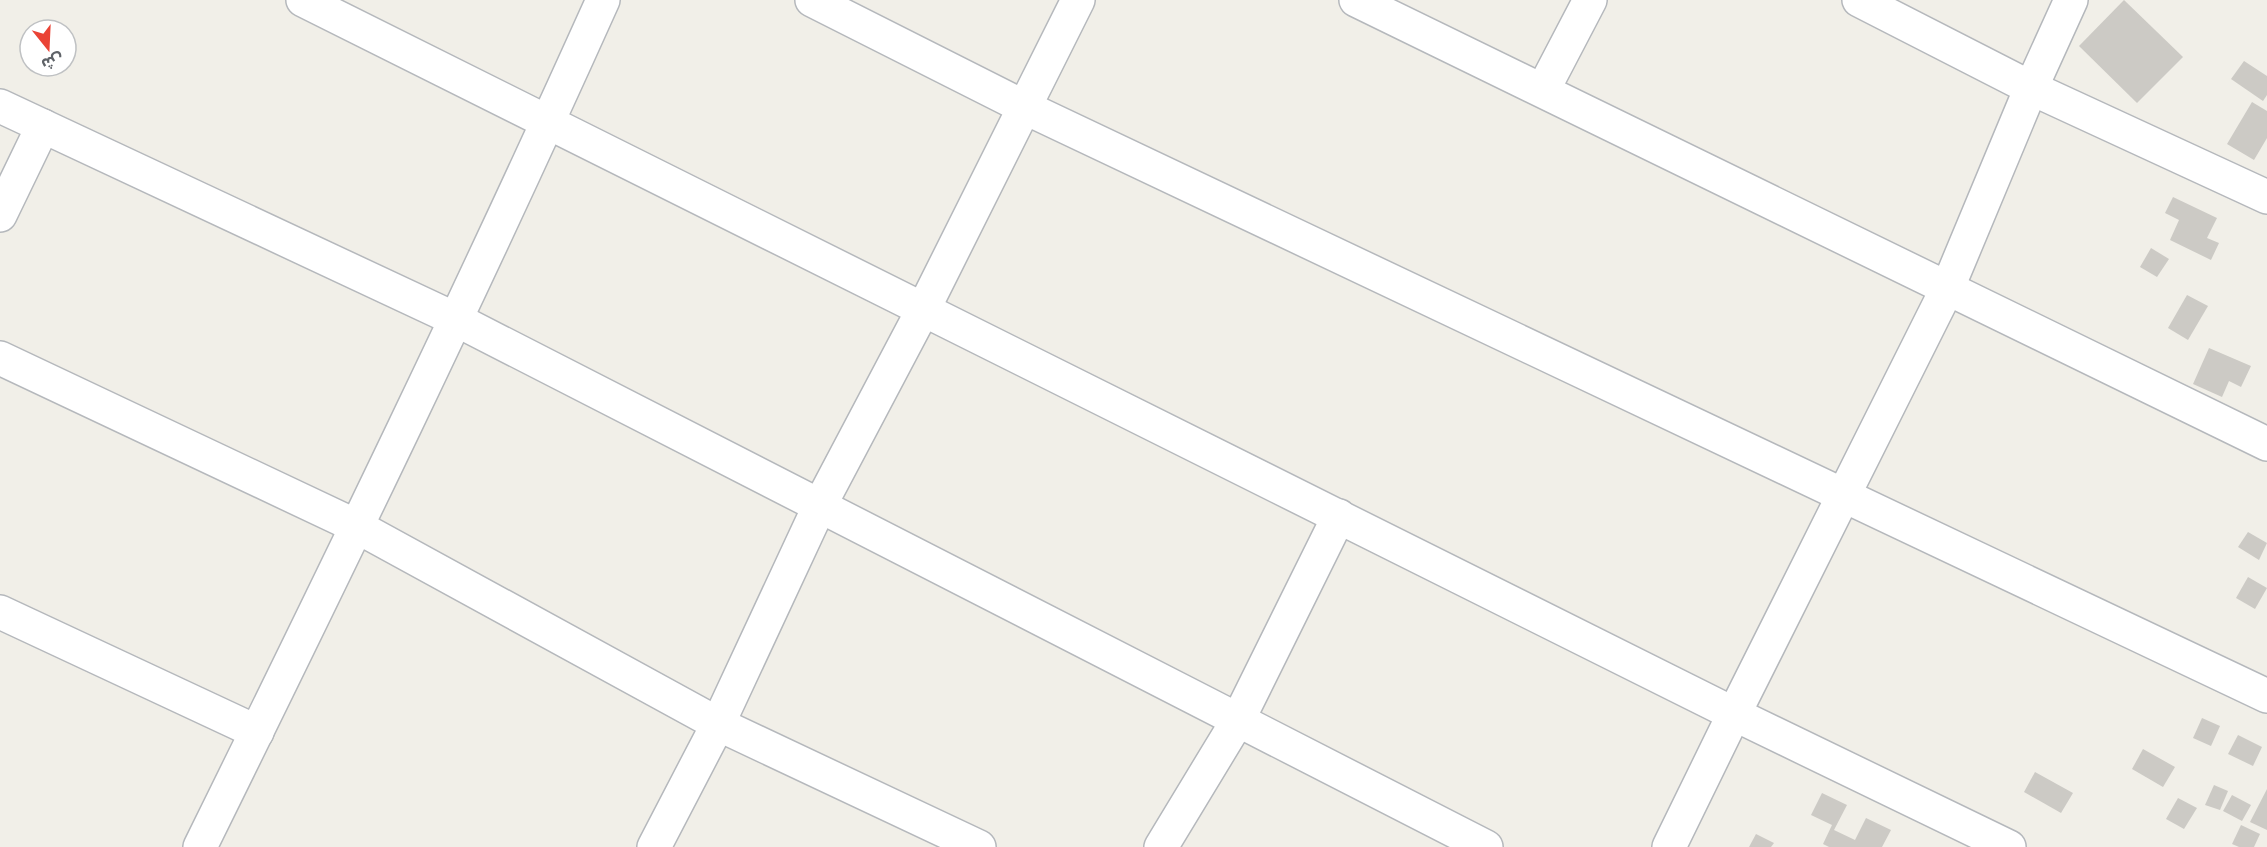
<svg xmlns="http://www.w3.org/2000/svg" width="2267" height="847" font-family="Inter,'Noto Sans Arabic',sans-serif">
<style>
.building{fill:#cccac5}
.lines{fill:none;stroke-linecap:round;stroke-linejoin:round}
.minor-casing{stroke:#b5b8bc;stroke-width:36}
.minor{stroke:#fff;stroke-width:33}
</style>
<rect width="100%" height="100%" fill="#f1efe8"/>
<!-- building -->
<g class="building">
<path d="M2124,0L2183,57L2137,103L2079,46Z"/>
<path d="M2244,61L2267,76V95L2263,101L2231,79Z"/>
<path d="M2252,102L2267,111V138L2254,160L2227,144Z"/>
<path d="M2173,197L2217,218L2207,238L2219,243L2211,260L2170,240L2179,220L2165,213Z"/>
<path d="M2151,248L2169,259L2157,277L2140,267Z"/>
<path d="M2187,295L2208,306L2188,340L2168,328Z"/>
<path d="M2209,348L2251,366L2241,387L2229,381L2222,397L2193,384Z"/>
<path d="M2248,532L2267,543L2259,560L2238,547Z"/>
<path d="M2248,577L2267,588L2255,609L2236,598Z"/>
<path d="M2202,718L2220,726L2211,746L2193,738Z"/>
<path d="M2238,735L2262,747L2253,766L2228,754Z"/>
<path d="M2143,749L2175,767L2163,787L2132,769Z"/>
<path d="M2035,772L2073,793L2061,813L2024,792Z"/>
<path d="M2214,785L2228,791L2220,810L2205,805Z"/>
<path d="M2267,789V830L2250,822Z"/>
<path d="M1822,793L1847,805L1834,830L1855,840L1866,818L1891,830L1882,847H1829L1823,844L1832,825L1811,815Z"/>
<path d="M2232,795L2251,805L2242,821L2223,811Z"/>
<path d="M2178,798L2197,808L2184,829L2166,819Z"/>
<path d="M2241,825L2260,834L2254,847H2239L2232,844Z"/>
<path d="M1756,834L1774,843L1771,847H1749Z"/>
</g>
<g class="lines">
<!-- minor casing -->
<g class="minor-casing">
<g id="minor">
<path d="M303,0L1734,714L2009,847"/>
<path d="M812,0L1024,107L2267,696"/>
<path d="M1356,0L2267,444"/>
<path d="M1859,0L2031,88L2267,197"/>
<path d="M1543,90L1590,0"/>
<path d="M0,106L455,319L1486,847"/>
<path d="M0,215L43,126"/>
<path d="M0,358L356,526L718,724L979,847"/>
<path d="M0,612L257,732"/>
<path d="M200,847C338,567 475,285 603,0"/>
<path d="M654,847L718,724L820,505L924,308L1078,0"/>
<path d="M1161,847L1238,720L1339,516"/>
<path d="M1669,847L1734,714L1948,287L2031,88L2071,0"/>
</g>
</g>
<!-- minor -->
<use href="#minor" class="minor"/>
</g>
<!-- north arrow -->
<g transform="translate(48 48) rotate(162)"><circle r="28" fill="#ffffff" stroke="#bfc1c3" stroke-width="1.5"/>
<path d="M0-4.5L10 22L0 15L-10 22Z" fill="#ea4335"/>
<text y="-9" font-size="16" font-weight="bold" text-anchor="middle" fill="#5f6368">ش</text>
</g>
</svg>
